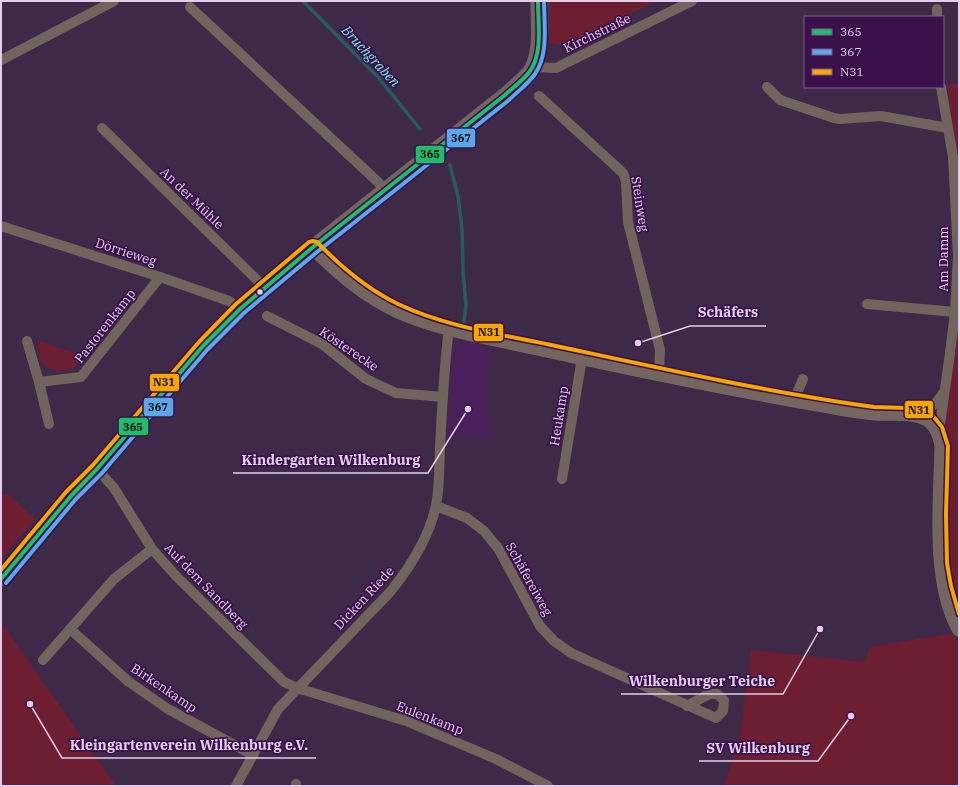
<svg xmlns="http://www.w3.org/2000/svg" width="960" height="787" font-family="'IBM Plex Serif',serif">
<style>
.built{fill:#4a205b}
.green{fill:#6d1f31}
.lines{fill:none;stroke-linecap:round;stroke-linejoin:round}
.stream{stroke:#265c5f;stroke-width:3.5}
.street{stroke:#71645d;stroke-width:10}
.secondary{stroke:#756561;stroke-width:15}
.bus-1-casing{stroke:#3a114a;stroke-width:7}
.bus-2-casing{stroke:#3a114a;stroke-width:7}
.bus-3-casing{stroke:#3a114a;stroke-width:7}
.bus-1{stroke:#20bc6c;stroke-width:4}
.bus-2{stroke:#5aa8eb;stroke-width:4}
.bus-3{stroke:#f7a600;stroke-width:4}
.bus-dot{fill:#e3cced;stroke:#3a114a;stroke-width:1.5}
.labels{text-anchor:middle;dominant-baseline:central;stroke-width:3.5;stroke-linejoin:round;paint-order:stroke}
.street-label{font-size:13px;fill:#e3cced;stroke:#3a114a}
.water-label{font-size:14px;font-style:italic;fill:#6eecec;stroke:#3a114a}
.leader{fill:none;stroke:#e3cced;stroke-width:1.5}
.callout-dot{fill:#e3cced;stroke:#3a114a;stroke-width:1.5}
.callout-label{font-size:14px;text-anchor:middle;font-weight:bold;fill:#e3cced;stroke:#3a114a;stroke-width:3.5;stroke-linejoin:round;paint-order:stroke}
.line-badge{stroke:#3a114a;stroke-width:1.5}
.pale-badge-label{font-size:11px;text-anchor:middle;font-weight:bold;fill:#111}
</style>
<rect width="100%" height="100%" fill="#3f2948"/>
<!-- built -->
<path class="built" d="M460,341H466L490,347L485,383L489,437L447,435L453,350L455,344Z"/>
<!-- green -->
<g class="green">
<path d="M549,1H657L563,46L549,43Z"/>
<path d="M959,83V192L957,156L947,85Z"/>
<path d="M959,307V614C953,599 952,583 948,567V442L946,419Z"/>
<path d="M37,340L83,356L73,369L55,371L41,363Z"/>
<path d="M8,494L35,519L1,559V496Z"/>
<path d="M1,622L116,786H1Z"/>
<path d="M947,634C953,634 956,636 959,641V786H724L739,741L751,650L865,662L870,647Z"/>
</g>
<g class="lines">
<!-- stream -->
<g class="stream">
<path d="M303,1L377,76L420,129"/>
<path d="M547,34V1"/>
<path d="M450,165L458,196L462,229L463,272L466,305L464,322"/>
</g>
<!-- street -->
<g class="street">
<path d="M190,7L378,182L384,190"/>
<path d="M937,9V17"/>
<path d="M1,60L114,1"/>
<path d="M533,67L556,68L692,1"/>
<path d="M767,87L780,100L834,118L840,119L881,116L948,128"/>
<path d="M539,96L623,173L626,181L628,222L660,350L659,373"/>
<path d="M102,128L257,280L264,288"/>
<path d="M1,226L160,277L229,301L240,309"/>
<path d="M867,304L955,312"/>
<path d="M267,316L322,344L366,379L396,393L443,397"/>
<path d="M27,341L39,382L81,377L160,277"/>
<path d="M39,382L49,424"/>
<path d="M794,400L803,379"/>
<path d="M915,415C930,409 935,406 943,393"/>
<path d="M939,432L950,353L955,312L958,256L953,157L941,87"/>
<path d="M97,469L114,488L152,549L176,576L284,682L297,688L406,721L496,759L548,786"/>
<path d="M562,479L582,358"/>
<path d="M436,506L467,518L484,531L498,548L540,626L554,641L571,653L716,718L723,711L724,700L717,694H709L687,706"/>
<path d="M70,629L129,682L168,709L253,755"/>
<path d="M43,660L114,579L152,549"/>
<path d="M236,786L278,709L391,591C410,567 430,535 436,505C440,486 439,466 440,447C442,407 444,367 449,328"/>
<path d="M296,786V784"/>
</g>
<!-- secondary -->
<g class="secondary">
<path d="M313,247C340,275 373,302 410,316C452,332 498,339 542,349C633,369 725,388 817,404C836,408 855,411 874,413C890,414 910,411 925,418C936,423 940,434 942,446C941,501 932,579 959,629"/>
<path d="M1,579L71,496L97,469L203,346L240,309L264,288L313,247L505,95C512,88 529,76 533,66C541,47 538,22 538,1"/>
</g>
<!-- bus-1 casing -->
<g class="bus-1-casing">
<path id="bus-1" d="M1,579L71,496L97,469L203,346L240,309L313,247L505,95C513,87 523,81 530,71C543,53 538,23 538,1"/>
</g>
<!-- bus-2 casing -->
<g class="bus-2-casing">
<path id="bus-2" d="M6,583L75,500L102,473L207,350L244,313L317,252L509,100C518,91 528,84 535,74C549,54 544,24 544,1"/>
</g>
<!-- bus-3 casing -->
<g class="bus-3-casing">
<path id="bus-3" d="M1,570L66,492L93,465L199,342L236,304L309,242L313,241L317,242C341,267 367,289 398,304C446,327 505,335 556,346C655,367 754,389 853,404L874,407L907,408L920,410L933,416L942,427L948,446L946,515L947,563L951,586L959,614"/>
</g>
<!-- bus-1 -->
<use href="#bus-1" class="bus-1"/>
<!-- bus-2 -->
<use href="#bus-2" class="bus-2"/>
<!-- bus-3 -->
<use href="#bus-3" class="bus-3"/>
</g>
<!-- markers -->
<circle class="bus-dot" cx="260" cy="292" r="3.5"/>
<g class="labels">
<!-- street labels -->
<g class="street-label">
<text transform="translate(597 33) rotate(-26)">Kirchstraße</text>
<text transform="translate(192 198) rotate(44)">An der Mühle</text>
<text transform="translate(640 204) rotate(81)">Steinweg</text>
<text transform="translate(126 252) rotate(18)">Dörrieweg</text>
<text transform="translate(943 259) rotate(-90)">Am Damm</text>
<text transform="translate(105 326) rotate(-52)">Pastorenkamp</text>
<text transform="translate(349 349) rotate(34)">Kösterecke</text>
<text transform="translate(559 416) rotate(-81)">Heukamp</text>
<text transform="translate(529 579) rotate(61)">Schäfereiweg</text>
<text transform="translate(206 586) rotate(46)">Auf dem Sandberg</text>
<text transform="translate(364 598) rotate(-47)">Dicken Riede</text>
<text transform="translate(164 688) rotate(34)">Birkenkamp</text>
<text transform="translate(430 718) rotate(21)">Eulenkamp</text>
</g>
<!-- water labels -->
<g class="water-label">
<text transform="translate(371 56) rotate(47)">Bruchgraben</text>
</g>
</g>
<!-- callouts -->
<path class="leader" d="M638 343L690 326H766M468 409L428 473H233M820 629L783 694H621M30 704L62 758H316M851 716L818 761H699"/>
<g class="callout-dot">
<circle cx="638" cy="343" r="4"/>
<circle cx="468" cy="409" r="4"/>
<circle cx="820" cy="629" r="4"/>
<circle cx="30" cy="704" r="4"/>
<circle cx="851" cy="716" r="4"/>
</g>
<g class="callout-label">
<text x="728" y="317">Schäfers</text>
<text x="331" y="465">Kindergarten Wilkenburg</text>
<text x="702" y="686">Wilkenburger Teiche</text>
<text x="189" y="750">Kleingartenverein Wilkenburg e.V.</text>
<text x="758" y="753">SV Wilkenburg</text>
</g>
<g class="line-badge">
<rect x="446" y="128" width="30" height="20" rx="4" fill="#5aa8eb"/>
<rect x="415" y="145" width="30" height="19" rx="4" fill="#20bc6c"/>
<rect x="473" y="323" width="31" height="19" rx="4" fill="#f7a600"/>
<rect x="149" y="373" width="31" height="19" rx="4" fill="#f7a600"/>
<rect x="143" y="397" width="31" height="20" rx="4" fill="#5aa8eb"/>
<rect x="904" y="400" width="30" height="19" rx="4" fill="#f7a600"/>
<rect x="118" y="417" width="31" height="19" rx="4" fill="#20bc6c"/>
</g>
<g class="pale-badge-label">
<text x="461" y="142">367</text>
<text x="430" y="158">365</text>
<text x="489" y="336">N31</text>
<text x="164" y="386">N31</text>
<text x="158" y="411">367</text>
<text x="919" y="414">N31</text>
<text x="133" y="431">365</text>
</g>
<!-- border -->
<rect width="960" height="787" fill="none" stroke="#e3cced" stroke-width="4"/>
<!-- legend -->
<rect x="804" y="16" width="140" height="72" fill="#3a114a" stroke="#7e5c8b"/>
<rect x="812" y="29" width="20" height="6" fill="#20bc6c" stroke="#7e5c8b"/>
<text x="840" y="36" font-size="12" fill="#e3cced">365</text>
<rect x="812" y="49" width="20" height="6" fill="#5aa8eb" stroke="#7e5c8b"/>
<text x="840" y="56" font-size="12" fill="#e3cced">367</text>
<rect x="812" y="69" width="20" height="6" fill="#f7a600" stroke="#7e5c8b"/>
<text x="840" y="76" font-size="12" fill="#e3cced">N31</text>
</svg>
